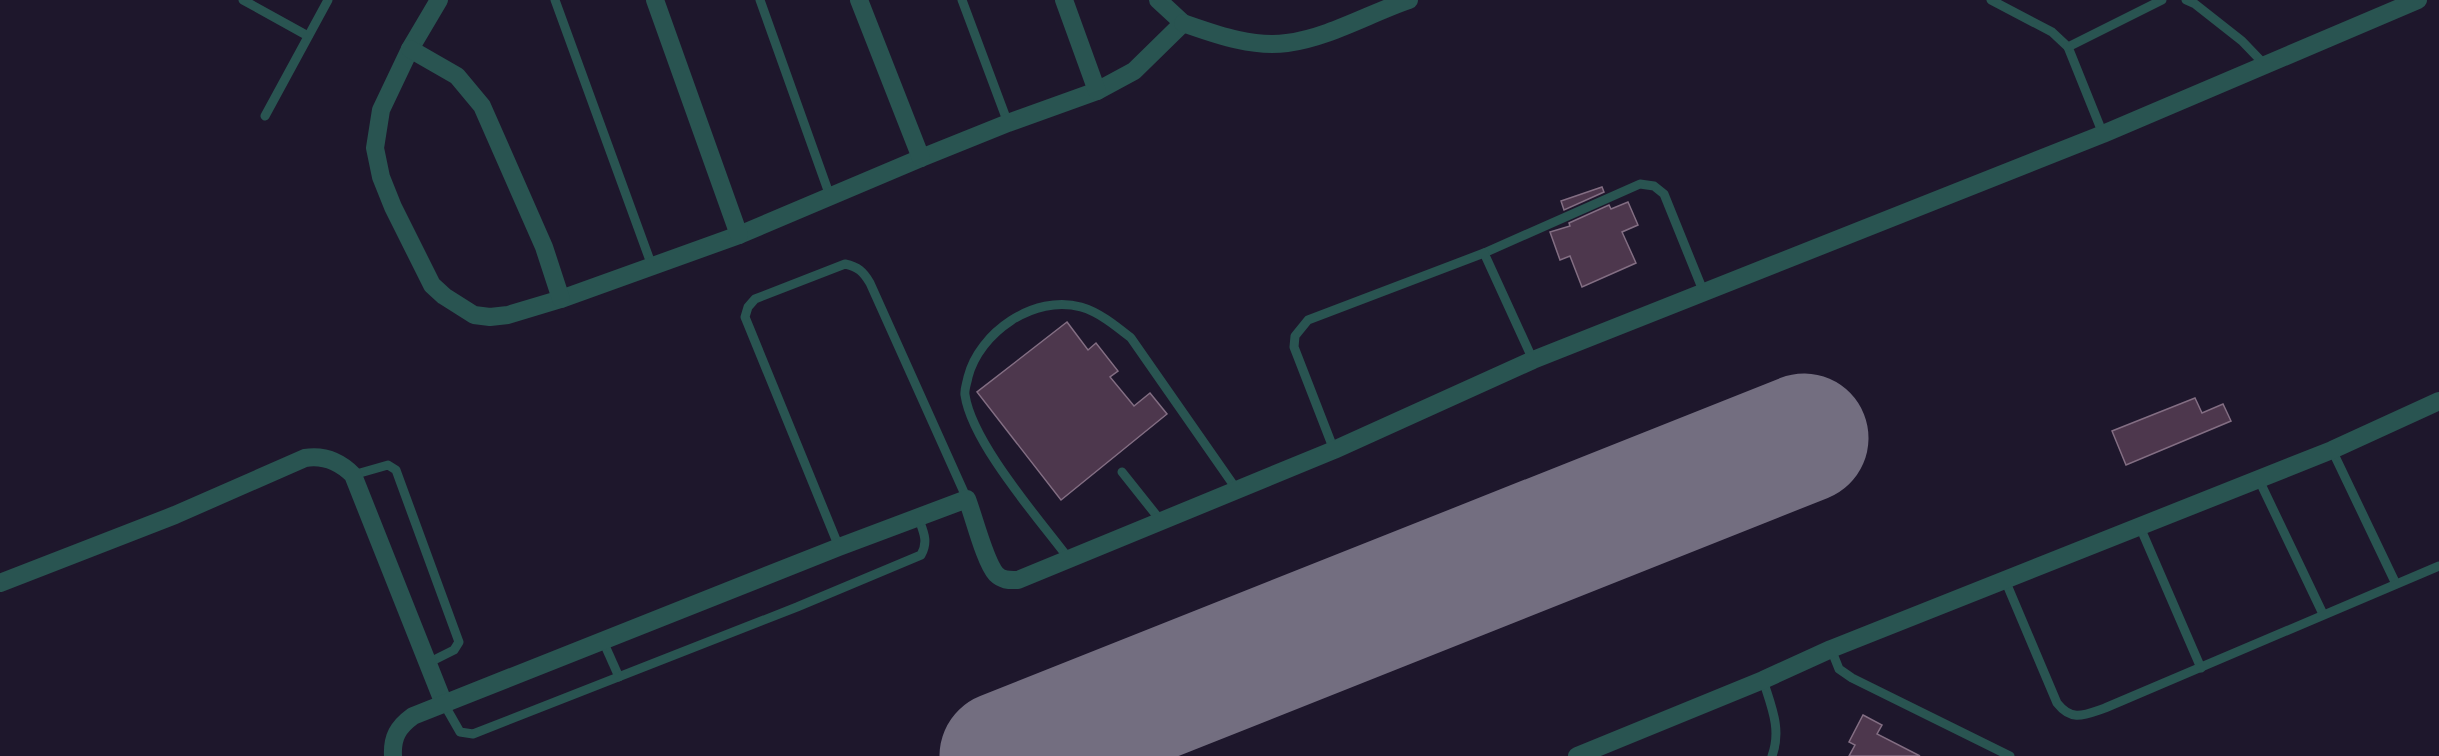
<svg xmlns="http://www.w3.org/2000/svg" width="2439" height="756" font-family="'Varela Round',sans-serif">
<style>
.lines{fill:none;stroke-linecap:round;stroke-linejoin:round}
.runway{stroke:#736e80;stroke-width:129}
.building{fill:#4d374d;stroke:#836e83;stroke-width:1.5}
.service{stroke:#295451;stroke-width:9}
.minor{stroke:#295451;stroke-width:18}
</style>
<rect width="100%" height="100%" fill="#1e172c"/>
<g class="lines">
<!-- runway -->
<path class="runway" d="M1004,756L1804,438"/>
</g>
<!-- building -->
<g class="building">
<path d="M1602,187L1604,192L1564,210L1561,201Z"/>
<path d="M1628,202L1638,225L1622,232L1636,263L1582,287L1570,256L1560,260L1550,232L1570,226L1569,223L1609,205L1611,209Z"/>
<path d="M1067,322L1088,350L1096,343L1118,371L1110,377L1134,406L1150,393L1167,414L1061,500L977,392Z"/>
<path d="M2195,398L2202,413L2223,404L2231,421L2126,465L2112,431Z"/>
<path d="M1863,715L1882,725L1877,734L1920,756H1849L1855,745L1849,742Z"/>
</g>
<g class="lines">
<!-- service -->
<g class="service">
<path d="M243,0L308,36"/>
<path d="M555,0L652,266"/>
<path d="M760,0L830,196"/>
<path d="M962,0L1008,123"/>
<path d="M1991,0L2052,32L2068,47L2103,134"/>
<path d="M2186,0L2195,4L2242,41L2266,66"/>
<path d="M2068,47L2162,0"/>
<path d="M265,116L328,0"/>
<path d="M1484,253L1640,184L1654,186L1664,194L1704,293"/>
<path d="M1334,450L1294,347L1295,336L1308,320L1484,253L1533,360"/>
<path d="M2332,450L2396,584"/>
<path d="M1122,472L1161,521"/>
<path d="M353,475L388,465L396,470L400,481L459,642L454,650L428,663"/>
<path d="M2259,480L2323,614"/>
<path d="M2140,527L2201,668"/>
<path d="M839,547L745,317L748,307L755,299L845,264C858,267 863,271 870,283L967,499"/>
<path d="M1069,559C1039,519 972,443 965,395C964,390 967,383 968,377C979,333 1034,294 1081,307C1099,312 1116,326 1131,338L1237,490"/>
<path d="M2005,580L2057,703C2072,722 2084,715 2105,708L2439,566"/>
<path d="M603,641L619,677"/>
<path d="M1831,649L1839,669L1852,678L2010,756"/>
<path d="M1763,680C1771,706 1782,729 1772,756"/>
<path d="M444,704L460,732L473,734L797,607L921,555C929,541 923,531 918,517"/>
</g>
<!-- minor -->
<g class="minor">
<path d="M439,0L410,49L381,110L375,148L381,177L393,207L432,285L444,296L474,315L490,317L508,315L561,299L739,235L921,158L1008,123L1097,91L1134,71L1183,23L1158,0"/>
<path d="M655,0L739,235"/>
<path d="M859,0L921,158"/>
<path d="M1064,0L1097,91"/>
<path d="M1183,23C1215,34 1252,48 1287,43C1330,37 1368,14 1409,0"/>
<path d="M410,49L457,76L482,106L544,247L561,299"/>
<path d="M0,583L175,515L305,458C324,455 340,462 353,475L444,704"/>
<path d="M393,756C392,737 398,727 413,716L839,547L967,499C974,517 985,562 996,574C1003,581 1010,580 1018,580L1334,450L1533,360L2103,134L2418,0"/>
<path d="M1577,756L1763,680L1831,649L2332,450L2439,401"/>
</g>
</g>
</svg>
